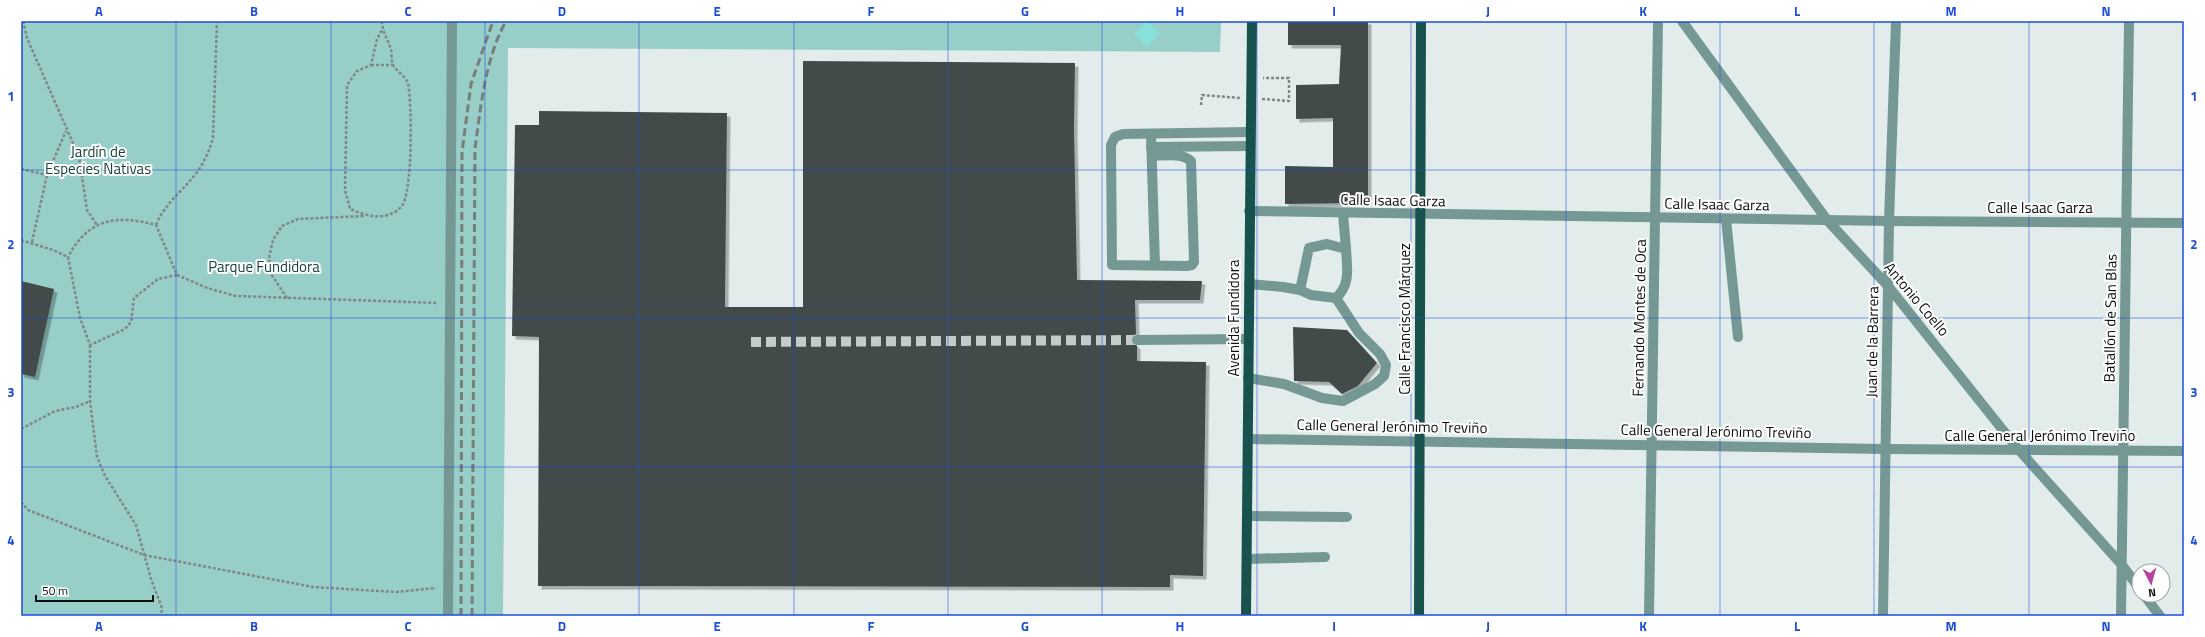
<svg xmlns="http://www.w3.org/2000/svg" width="2205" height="637" font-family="'Titillium Web',sans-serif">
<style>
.green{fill:#98cec8}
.water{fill:#87e1d8}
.building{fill:#424b49;filter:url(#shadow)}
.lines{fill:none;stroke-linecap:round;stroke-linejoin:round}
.minor-tunnel{stroke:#c2ccca;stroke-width:10;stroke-dasharray:10 5;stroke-linecap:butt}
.path{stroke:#808786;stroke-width:2.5;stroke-dasharray:3 2;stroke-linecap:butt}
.minor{stroke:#759894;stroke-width:10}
.major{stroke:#17524d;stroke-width:10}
.rail{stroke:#777e7d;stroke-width:3;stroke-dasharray:8 4;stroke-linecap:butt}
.grid{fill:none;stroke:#1d4ed8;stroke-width:1;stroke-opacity:0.55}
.labels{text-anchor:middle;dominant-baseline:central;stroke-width:4;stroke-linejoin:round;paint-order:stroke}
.park-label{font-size:15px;fill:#18433f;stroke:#fff}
.street-label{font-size:15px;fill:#0c0f0f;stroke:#fff}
.neatline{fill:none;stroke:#1d4ed8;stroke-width:1.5}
.grid-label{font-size:13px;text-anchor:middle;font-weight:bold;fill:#1d4ed8}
</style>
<defs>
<filter id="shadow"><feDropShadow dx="3.5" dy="3.5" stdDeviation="0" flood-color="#0004"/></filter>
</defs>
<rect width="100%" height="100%" fill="#e2edeb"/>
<!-- green -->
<path class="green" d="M21,21H1221L1220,52L508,48L503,616H21Z"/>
<!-- water -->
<path class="water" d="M1147,21L1160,33L1147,47L1134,34Z"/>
<!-- building -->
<g class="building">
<path d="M1288,21H1368V203L1285,204V166L1333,167V118L1296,119V85L1339,84L1341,45H1288Z"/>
<path d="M803,61L1075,63L1074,129L1077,280L1202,281L1200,300H1135L1136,334L1132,336L1131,340L1137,346V361L1206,362L1203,576L1170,575V587L538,586L539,337L512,336L515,125H539V111L727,113L725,307H803Z"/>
<path d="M21,281L54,289L35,377L21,374Z"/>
<path d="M1293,327L1347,330L1377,363L1358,386L1342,394L1329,382L1294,381Z"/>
</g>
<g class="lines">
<!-- minor-tunnel -->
<path class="minor-tunnel" d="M751,342L1137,340"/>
<!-- path -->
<g class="path">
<path d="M23,21L27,38L79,157L87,210L97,225"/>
<path d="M382,21C382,32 388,39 391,50C392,54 391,60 393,65C397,72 406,76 408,84C412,102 413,196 401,207C387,222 366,216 350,209L345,190L347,85L357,71L371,65L377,39L382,30"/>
<path d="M371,65H393"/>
<path d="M1262,99L1289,101V78H1263"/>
<path d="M1201,105L1202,95L1240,98"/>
<path d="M21,169L47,175"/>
<path d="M156,225C164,205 180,193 194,176C203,165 209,152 213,138L217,21"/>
<path d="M21,240L53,250L68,257L80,318L90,345L125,329L131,322L134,298L158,279L177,275L156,225C116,214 88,219 68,257"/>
<path d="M32,242L47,175L66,131"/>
<path d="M177,275L207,288L236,296L438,303"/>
<path d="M287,298L271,274L269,258L273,240L282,226L298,219L364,216"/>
<path d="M90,345V401L97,457L105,476L136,525L151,579L162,608L161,616"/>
<path d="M21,429L55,411L76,407L90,401"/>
<path d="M21,502L28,510L144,555L313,587L396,592L436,588"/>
</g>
<!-- minor -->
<g class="minor">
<path d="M1682,21L1827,220L1888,286L2018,449L2122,565L2139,588"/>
<path d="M1151,134L1155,265"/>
<path d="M1151,147L1250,146"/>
<path d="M1152,156C1164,156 1181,152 1191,161L1194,262L1192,265L1187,266L1112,265L1111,145L1115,137L1123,134L1250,132"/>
<path d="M1249,211L1889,221L2184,223"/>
<path d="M1343,214L1346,249"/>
<path d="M1726,219L1738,337"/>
<path d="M1249,284L1283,287L1300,290L1311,295L1336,298C1351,284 1347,268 1346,249L1327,244L1309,248L1300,290"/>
<path d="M1137,340L1248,339"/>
<path d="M1248,378L1284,384L1322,398L1343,401L1375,384L1384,376L1386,365L1380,354L1359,333L1336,298"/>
<path d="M1248,439L1884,449L2184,451"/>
<path d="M1248,516L1347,517"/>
<path d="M1247,559L1325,557"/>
<path d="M2144,595L2160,616"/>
<path d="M448,616L452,21"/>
<path d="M1649,616L1658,21"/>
<path d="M1883,616L1889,221L1896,21"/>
<path d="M2121,616L2129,21"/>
</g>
<!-- major -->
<g class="major">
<path d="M1246,616L1252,21"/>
<path d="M1419,616L1421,21"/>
</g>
<!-- rail -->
<g class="rail">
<path d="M461,616L462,152L471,84L493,21"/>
<path d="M472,616L475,148C481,106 485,59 506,21"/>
</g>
</g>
<!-- grid -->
<path class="grid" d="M176,21V616M331,21V616M485,21V616M639,21V616M794,21V616M948,21V616M1102,21V616M1257,21V616M1411,21V616M1566,21V616M1720,21V616M1874,21V616M2029,21V616M21,170H2184M21,318H2184M21,467H2184"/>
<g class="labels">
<!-- park labels -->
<g class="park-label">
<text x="98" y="151">Jardín de<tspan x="98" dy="17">Especies Nativas</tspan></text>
<text x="264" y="266">Parque Fundidora</text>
</g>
<!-- street labels -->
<g class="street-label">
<text transform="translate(1393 200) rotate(1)">Calle Isaac Garza</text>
<text transform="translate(1717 204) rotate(1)">Calle Isaac Garza</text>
<text x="2040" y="207">Calle Isaac Garza</text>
<text transform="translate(1917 299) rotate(50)">Antonio Coello</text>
<text transform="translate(1233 318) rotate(-90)">Avenida Fundidora</text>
<text transform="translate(1639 318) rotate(-89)">Fernando Montes de Oca</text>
<text transform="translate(2110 318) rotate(-89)">Batallón de San Blas</text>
<text transform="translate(1404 319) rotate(-90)">Calle Francisco Márquez</text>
<text transform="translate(1872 342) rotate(-89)">Juan de la Barrera</text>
<text transform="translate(1392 426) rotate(1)">Calle General Jerónimo Treviño</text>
<text transform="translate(1716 431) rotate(1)">Calle General Jerónimo Treviño</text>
<text x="2040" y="435">Calle General Jerónimo Treviño</text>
</g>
</g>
<!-- border -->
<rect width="2205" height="637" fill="none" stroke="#ffffff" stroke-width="44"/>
<!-- north arrow -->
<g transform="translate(2151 583) rotate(174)"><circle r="19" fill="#ffffff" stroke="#9e9f9f"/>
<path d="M0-3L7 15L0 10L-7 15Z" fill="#b5429c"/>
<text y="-6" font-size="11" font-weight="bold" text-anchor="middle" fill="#0c0f0f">N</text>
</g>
<!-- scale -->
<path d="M36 595v6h117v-6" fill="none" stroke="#0c0f0f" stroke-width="2"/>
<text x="42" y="595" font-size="12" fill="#0c0f0f" stroke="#ffffff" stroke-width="3" paint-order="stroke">50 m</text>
<rect x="22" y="22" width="2161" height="593" class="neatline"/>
<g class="grid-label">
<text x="99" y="16">A</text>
<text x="254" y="16">B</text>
<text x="408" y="16">C</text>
<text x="562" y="16">D</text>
<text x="717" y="16">E</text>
<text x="871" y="16">F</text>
<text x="1025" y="16">G</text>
<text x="1180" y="16">H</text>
<text x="1334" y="16">I</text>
<text x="1488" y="16">J</text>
<text x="1643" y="16">K</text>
<text x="1797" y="16">L</text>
<text x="1951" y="16">M</text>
<text x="2106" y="16">N</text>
<text x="11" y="101">1</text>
<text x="2194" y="101">1</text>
<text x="11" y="249">2</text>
<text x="2194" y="249">2</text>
<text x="11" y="397">3</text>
<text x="2194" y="397">3</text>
<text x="11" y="545">4</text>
<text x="2194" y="545">4</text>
<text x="99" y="631">A</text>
<text x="254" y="631">B</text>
<text x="408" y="631">C</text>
<text x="562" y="631">D</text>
<text x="717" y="631">E</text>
<text x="871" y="631">F</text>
<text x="1025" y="631">G</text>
<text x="1180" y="631">H</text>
<text x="1334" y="631">I</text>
<text x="1488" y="631">J</text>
<text x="1643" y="631">K</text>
<text x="1797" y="631">L</text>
<text x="1951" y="631">M</text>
<text x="2106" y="631">N</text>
</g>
</svg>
